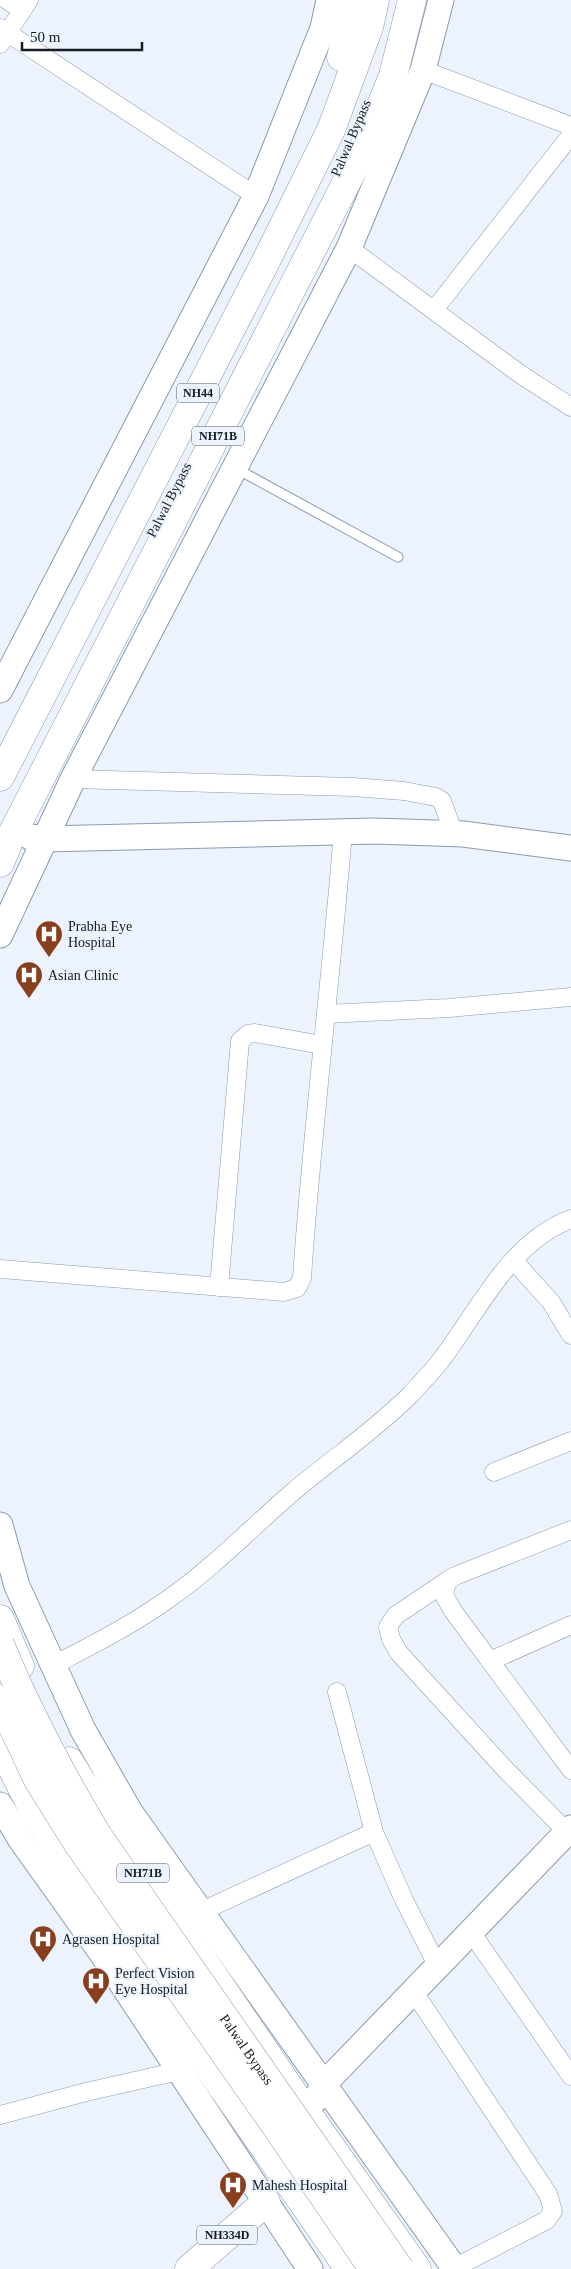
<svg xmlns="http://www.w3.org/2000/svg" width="571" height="2269" font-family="Georgia,serif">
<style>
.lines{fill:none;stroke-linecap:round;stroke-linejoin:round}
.lane-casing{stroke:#8a9bb1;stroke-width:11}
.street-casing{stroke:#8a9bb1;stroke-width:19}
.secondary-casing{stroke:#8a9bb1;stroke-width:27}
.highway-casing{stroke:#8a9bb1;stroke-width:29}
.lane{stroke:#fff;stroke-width:9}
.street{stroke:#fff;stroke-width:18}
.secondary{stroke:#fff;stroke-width:25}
.highway{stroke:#fff;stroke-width:28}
.highway-bridge-casing{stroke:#8a9bb1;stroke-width:29;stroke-linecap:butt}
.highway-bridge{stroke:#fff;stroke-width:28}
.labels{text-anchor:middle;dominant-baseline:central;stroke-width:4;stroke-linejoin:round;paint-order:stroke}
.shield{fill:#ecf3fd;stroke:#555c64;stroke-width:1}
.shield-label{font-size:12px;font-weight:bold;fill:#141b23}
.street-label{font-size:14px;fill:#141b23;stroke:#ecf3fd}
.poi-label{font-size:14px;fill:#141b23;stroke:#ecf3fd;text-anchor:start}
</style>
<rect width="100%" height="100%" fill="#ecf3fd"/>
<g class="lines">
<!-- lane casing -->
<g class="lane-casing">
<path id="lane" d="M237,469L398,557"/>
</g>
<!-- street casing -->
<g class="street-casing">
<g id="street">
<path d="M7,0L22,10"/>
<path d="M0,28L256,196"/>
<path d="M0,44L29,0"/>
<path d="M423,70L571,126"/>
<path d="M349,248L520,374L571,407"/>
<path d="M434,310L571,135"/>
<path d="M73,779L353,787L404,791L436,797L442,801L454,834"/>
<path d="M326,1014L449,1008L571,997"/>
<path d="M514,1261L551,1302L571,1335"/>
<path d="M0,1269L284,1292L297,1288L302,1278C312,1129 331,981 343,832"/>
<path d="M219,1287L240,1041L248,1034L255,1033L322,1045"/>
<path d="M494,1472L571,1441"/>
<path d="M571,1530L455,1576L447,1581L444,1595L453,1611L571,1770"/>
<path d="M447,1581L395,1616L388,1627L391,1639L399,1653L505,1769L571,1836"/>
<path d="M490,1661L571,1625"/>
<path d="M54,1665C94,1644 134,1624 171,1597C215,1566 253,1526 294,1491C332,1459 374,1431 410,1395C419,1385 429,1375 438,1364C477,1315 507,1243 571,1219"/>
<path d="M337,1692L374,1832L404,1900L438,1967"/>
<path d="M200,1912L374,1832"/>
<path d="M471,1932L571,2076"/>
<path d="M414,1992L548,2194L553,2211L547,2220L454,2268"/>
<path d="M0,2115L86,2092L179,2071"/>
</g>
</g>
<!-- secondary casing -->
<g class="secondary-casing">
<g id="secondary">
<path d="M0,690L256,196L323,28L329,0"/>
<path d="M30,837L45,839L375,831L463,834L571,848"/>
<path d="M0,935L73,779L349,248L423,70L441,0"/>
<path d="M0,1525L17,1586L83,1730L130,1812L455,2269"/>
<path d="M0,1805L21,1840L103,1955L310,2269"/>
<path d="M316,2099L323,2085L571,1828"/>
</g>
</g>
<!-- highway casing -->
<g class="highway-casing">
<g id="highway">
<path d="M341,57L355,0"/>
<path d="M0,777L264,265L331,130L369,27L375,0"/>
<path d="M0,863L11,836L361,154L393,76L412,0"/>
<path d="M0,1619L20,1666"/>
<path d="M0,1745L36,1815L128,1952L349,2269"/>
<path d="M69,1761L80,1779L298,2100L417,2269"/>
<path d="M189,2269L266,2202"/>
</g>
</g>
<!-- lane -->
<use href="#lane" class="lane"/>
<!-- street -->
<use href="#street" class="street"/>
<!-- secondary -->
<use href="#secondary" class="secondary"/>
<!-- highway -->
<use href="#highway" class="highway"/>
<!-- highway-bridge casing -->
<g class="highway-bridge-casing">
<g id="highway-bridge">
<path id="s1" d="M0,1644C27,1711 61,1774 98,1836L400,2269"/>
<path d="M0,1700L38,1780L78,1844L277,2128L373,2269"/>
</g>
</g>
<!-- highway-bridge -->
<use href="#highway-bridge" class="highway-bridge"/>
</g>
<!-- icons -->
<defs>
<g id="hospital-pin" transform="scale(1.4375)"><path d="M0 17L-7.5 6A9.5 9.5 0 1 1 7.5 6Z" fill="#873f1e" stroke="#ecf3fd"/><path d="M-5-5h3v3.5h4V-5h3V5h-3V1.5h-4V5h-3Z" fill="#fff"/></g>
</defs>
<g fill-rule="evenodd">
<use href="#hospital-pin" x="49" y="934"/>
<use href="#hospital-pin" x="29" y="975"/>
<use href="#hospital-pin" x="43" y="1939"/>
<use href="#hospital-pin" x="96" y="1981"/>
<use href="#hospital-pin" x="233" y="2185"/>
</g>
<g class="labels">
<!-- shield labels -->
<g class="shield">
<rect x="177" y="383.5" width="42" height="19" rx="4"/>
<rect x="192" y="426.5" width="52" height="19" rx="4"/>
<rect x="117" y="1863.5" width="52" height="19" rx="4"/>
<rect x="197" y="2225.5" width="60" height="19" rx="4"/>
</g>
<g class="shield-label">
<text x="198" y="393">NH44</text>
<text x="218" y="436">NH71B</text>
<text x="143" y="1873">NH71B</text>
<text x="227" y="2235">NH334D</text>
</g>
<!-- street labels -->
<g class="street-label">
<text transform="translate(351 138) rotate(-67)">Palwal Bypass</text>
<text transform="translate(169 500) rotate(-63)">Palwal Bypass</text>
<text stroke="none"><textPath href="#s1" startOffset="476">Palwal Bypass</textPath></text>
</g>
<!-- poi labels -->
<g class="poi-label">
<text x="68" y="926">Prabha Eye<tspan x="68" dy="16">Hospital</tspan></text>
<text x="48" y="975">Asian Clinic</text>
<text x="62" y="1939">Agrasen Hospital</text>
<text x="115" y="1973">Perfect Vision<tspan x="115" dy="16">Eye Hospital</tspan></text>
<text x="252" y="2185">Mahesh Hospital</text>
</g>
</g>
<!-- scale -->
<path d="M22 42v8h120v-8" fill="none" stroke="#141b23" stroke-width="2.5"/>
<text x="30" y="42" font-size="15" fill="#141b23" stroke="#ecf3fd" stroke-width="4" paint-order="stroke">50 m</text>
</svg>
